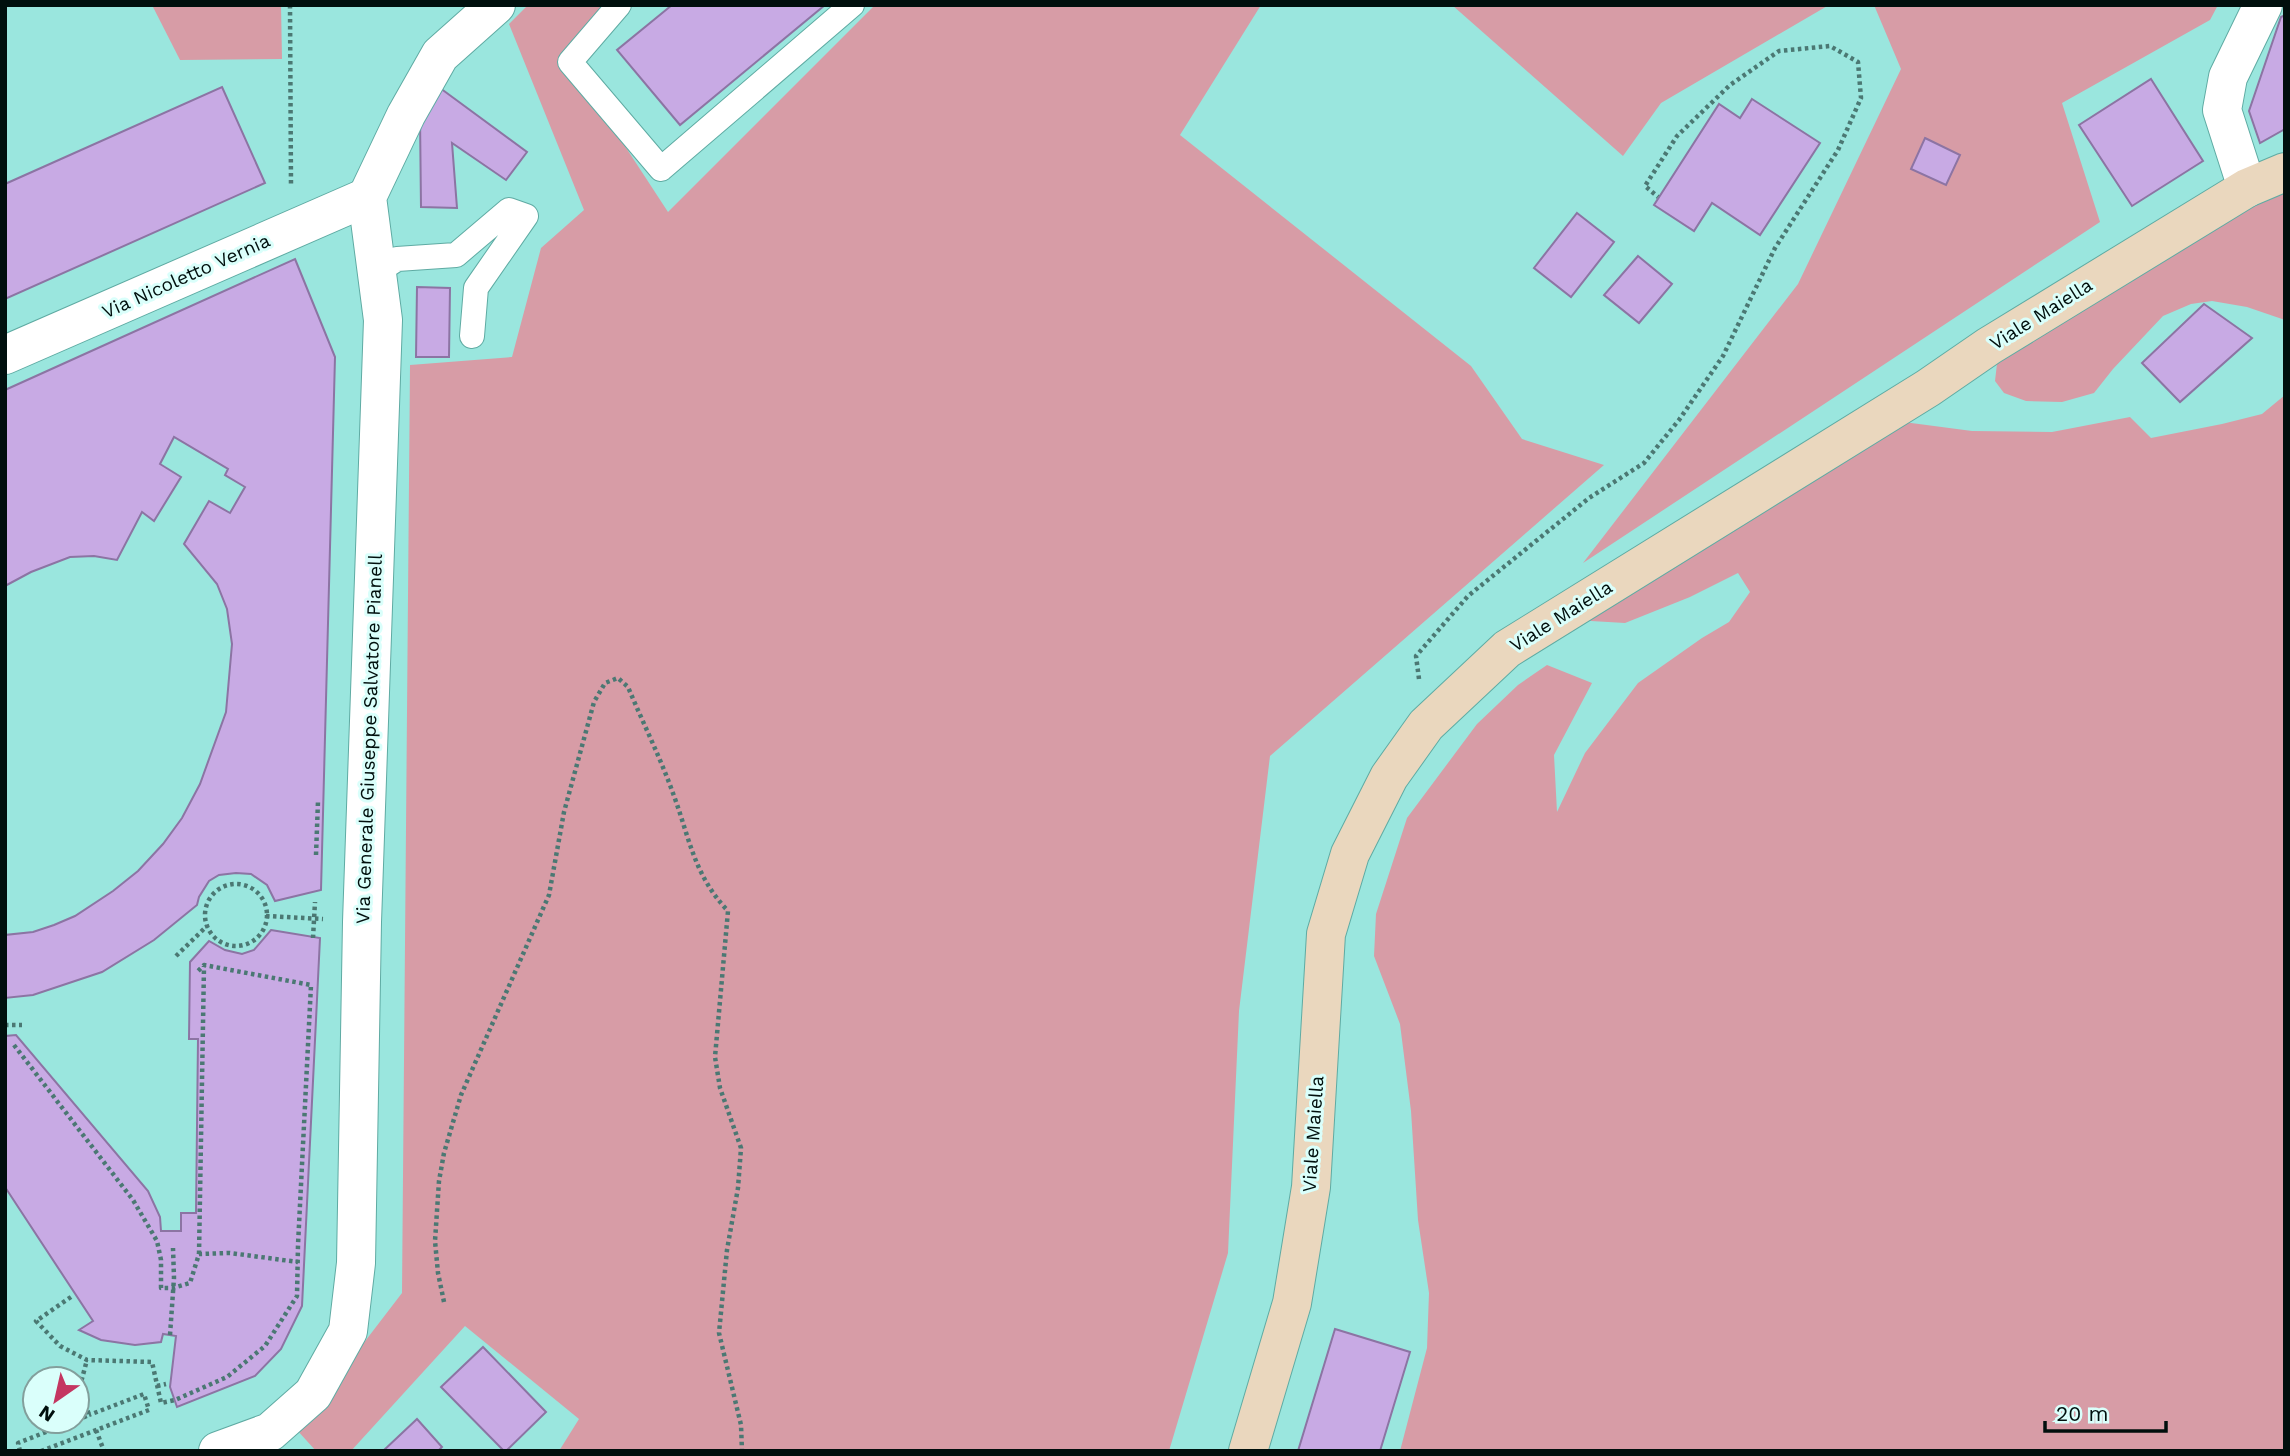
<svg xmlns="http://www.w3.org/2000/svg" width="2290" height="1456" font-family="'Work Sans',sans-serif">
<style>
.green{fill:#d79ca6}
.building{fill:#c8aae4;stroke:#8c74a3;stroke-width:2}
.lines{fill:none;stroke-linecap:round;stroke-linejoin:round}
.service-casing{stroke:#5faba3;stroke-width:26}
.minor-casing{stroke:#5faba3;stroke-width:40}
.tertiary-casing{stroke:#5faba3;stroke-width:40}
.secondary-casing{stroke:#5faba3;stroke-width:40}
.path{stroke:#4b7873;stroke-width:4.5;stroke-dasharray:3.5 3.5;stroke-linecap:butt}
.service{stroke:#fff;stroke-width:24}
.minor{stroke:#fff;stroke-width:38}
.tertiary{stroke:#fff;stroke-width:38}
.secondary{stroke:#ead7be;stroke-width:38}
.labels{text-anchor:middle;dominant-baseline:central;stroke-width:6;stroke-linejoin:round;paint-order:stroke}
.street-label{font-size:19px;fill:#000f0d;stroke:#dafffb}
</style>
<rect width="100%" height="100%" fill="#9ae6de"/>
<!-- green -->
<g class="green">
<path d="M152,5H281L282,59L180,60Z"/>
<path d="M528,5H611L570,62L668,212L875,5H1261L1180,135L1471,366L1522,439L1604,465L1270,756L1239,1011L1228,1253L1169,1451H559L579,1419L465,1326L351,1451H316L297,1430L402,1293L410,365L512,357L541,248L584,210L509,24Z"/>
<path d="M1452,5H1829L1661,103L1623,156Z"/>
<path d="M1874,5H2218L2210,20L2062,103L2100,222L1583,563L1798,284L1901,69Z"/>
<path d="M2285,177V320L2247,307L2212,301L2191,304L2163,316L2113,369L2094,393L2062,402L2026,401L2004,393L1995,381L1998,355Z"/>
<path d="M2285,395V1451H1400L1427,1348L1429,1293L1418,1220L1411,1111L1400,1024L1374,956L1376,914L1407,818L1477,724L1518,685L1547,665L1592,683L1554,755L1557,812L1585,753L1638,683L1702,638L1729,622L1750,592L1738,573L1690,597L1625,623L1591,621L1575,612L1896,421L1972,431L2052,432L2130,417L2151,438L2222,424L2262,414Z"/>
</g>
<!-- building -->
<g class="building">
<path d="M672,5H825L680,125L617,50Z"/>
<path d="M2285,15V129L2260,143L2249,111L2281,17Z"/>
<path d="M2151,79L2203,161L2132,206L2079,125Z"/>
<path d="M222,87L265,183L5,299V184Z"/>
<path d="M440,88L527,152L506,180L452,143L457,208L421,207L420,117Z"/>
<path d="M1752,99L1820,143L1760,235L1712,203L1694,231L1654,205L1719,104L1740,118Z"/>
<path d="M1925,138L1960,155L1946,185L1911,169Z"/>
<path d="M1577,213L1614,242L1571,297L1534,268Z"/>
<path d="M1638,256L1672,284L1639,323L1604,295Z"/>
<path d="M295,259L335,357L321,890L275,901L267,885L251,874L236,873L219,875L209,881L199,897L197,905L154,940L102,972L33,995L5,998V935L33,932L54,925L75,916L113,891L138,871L163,844L182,818L200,784L226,712L232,644L227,609L217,584L184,544L209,501L230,513L245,487L225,475L228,469L174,437L160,464L181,477L154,521L142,512L117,560L94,556L70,557L31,572L5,586V390Z"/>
<path d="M417,287L450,288L449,357H416Z"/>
<path d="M2204,304L2252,338L2180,402L2142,363Z"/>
<path d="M271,930L320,938L302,1306L281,1349L255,1376L177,1407L170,1387L176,1336L163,1334L161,1342L135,1345L101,1340L79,1330L93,1321L5,1187V1036L16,1035L148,1191L160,1217L161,1231H181V1213H196L198,1039H189L190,962L209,941L225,950L242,954L254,950Z"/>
<path d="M1335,1329L1410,1352L1380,1451H1298Z"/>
<path d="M483,1347L546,1412L506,1451H504L441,1387Z"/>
<path d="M417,1419L442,1447L438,1451H383Z"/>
</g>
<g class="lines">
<!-- service casing -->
<g class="service-casing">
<g id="service">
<path d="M619,5L570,62L661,169L852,5"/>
<path d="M377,272L397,259L456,255L509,210L526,216L476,288L472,336"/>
</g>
</g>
<!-- minor casing -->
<g class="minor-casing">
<g id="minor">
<path d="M2247,188L2222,110L2228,77L2263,5"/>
<path d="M5,355L367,197"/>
</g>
</g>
<!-- tertiary casing -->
<g class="tertiary-casing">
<path id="tertiary" d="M218,1451L270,1432L313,1394L348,1331L356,1263L362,922L383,320L367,197L406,115L440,55L496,5"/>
</g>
<!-- secondary casing -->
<g class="secondary-casing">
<path id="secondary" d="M1248,1451L1292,1303L1311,1187L1326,934L1350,854L1389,777L1426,725L1507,649L1928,388L1989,346L2247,188L2285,172"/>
</g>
<!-- path -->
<g class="path">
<path d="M290,5L291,187"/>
<path d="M1419,679L1416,656L1468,596L1589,498L1644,463L1679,420L1723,356L1775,248L1838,150L1861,98L1858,62L1830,46L1779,51L1730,85L1677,136L1645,186L1658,197"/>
<path d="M316,855L318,801"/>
<circle cx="236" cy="915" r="31"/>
<path d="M266,916L323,919"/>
<path d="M313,938L315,902"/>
<path d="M176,956L207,926"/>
<path d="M5,1025H22"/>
<path d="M14,1045L133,1200L157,1241L161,1260V1288H173L190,1283L199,1254L230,1253L298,1262"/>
<path d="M199,1254L204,966"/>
<path d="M71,1297L36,1321L60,1346L87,1360L152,1362L161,1403L175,1400L227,1377L265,1346L297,1296L298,1245L311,985L204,965L196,973"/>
<path d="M444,1302L438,1273L435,1241L439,1181L444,1153L461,1095L549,895L564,812L594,702L605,683L618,678L628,687C643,723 661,759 674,796C690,840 694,875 728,911L715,1057L720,1088L741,1148L738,1188L727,1250L719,1333L741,1425L742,1451"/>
<path d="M170,1335L174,1278L173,1248"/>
<path d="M157,1386L166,1384"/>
<path d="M77,1420L89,1415L80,1386L87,1360"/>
<path d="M96,1430L104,1451"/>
<path d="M20,1451L18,1443L74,1421"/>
<path d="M41,1451L149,1410L144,1394L89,1415"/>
</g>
<!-- service -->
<use href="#service" class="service"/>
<!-- minor -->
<use href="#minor" class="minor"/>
<!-- tertiary -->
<use href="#tertiary" class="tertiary"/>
<!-- secondary -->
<use href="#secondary" class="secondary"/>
</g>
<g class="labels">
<!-- street labels -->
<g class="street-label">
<text transform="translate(186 276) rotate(-24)">Via Nicoletto Vernia</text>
<text transform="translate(2041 314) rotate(-32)">Viale Maiella</text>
<text transform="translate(1561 616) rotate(-32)">Viale Maiella</text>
<text transform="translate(369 739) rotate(-88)">Via Generale Giuseppe Salvatore Pianell</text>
<text transform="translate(1313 1134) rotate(-86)">Viale Maiella</text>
</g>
</g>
<!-- border -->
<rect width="2290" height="1456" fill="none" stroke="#000f0d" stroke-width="14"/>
<!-- north arrow -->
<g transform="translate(56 1400) rotate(214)"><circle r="33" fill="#dafffb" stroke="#839f9c" stroke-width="2"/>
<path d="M0-5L12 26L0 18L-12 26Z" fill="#c43661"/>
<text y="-10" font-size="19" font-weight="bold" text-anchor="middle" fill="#000f0d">N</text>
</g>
<!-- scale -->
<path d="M2045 1421v10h121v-10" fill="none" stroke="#000f0d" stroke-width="3.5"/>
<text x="2056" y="1421" font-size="21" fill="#000f0d" stroke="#dafffb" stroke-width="5" paint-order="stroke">20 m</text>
</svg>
